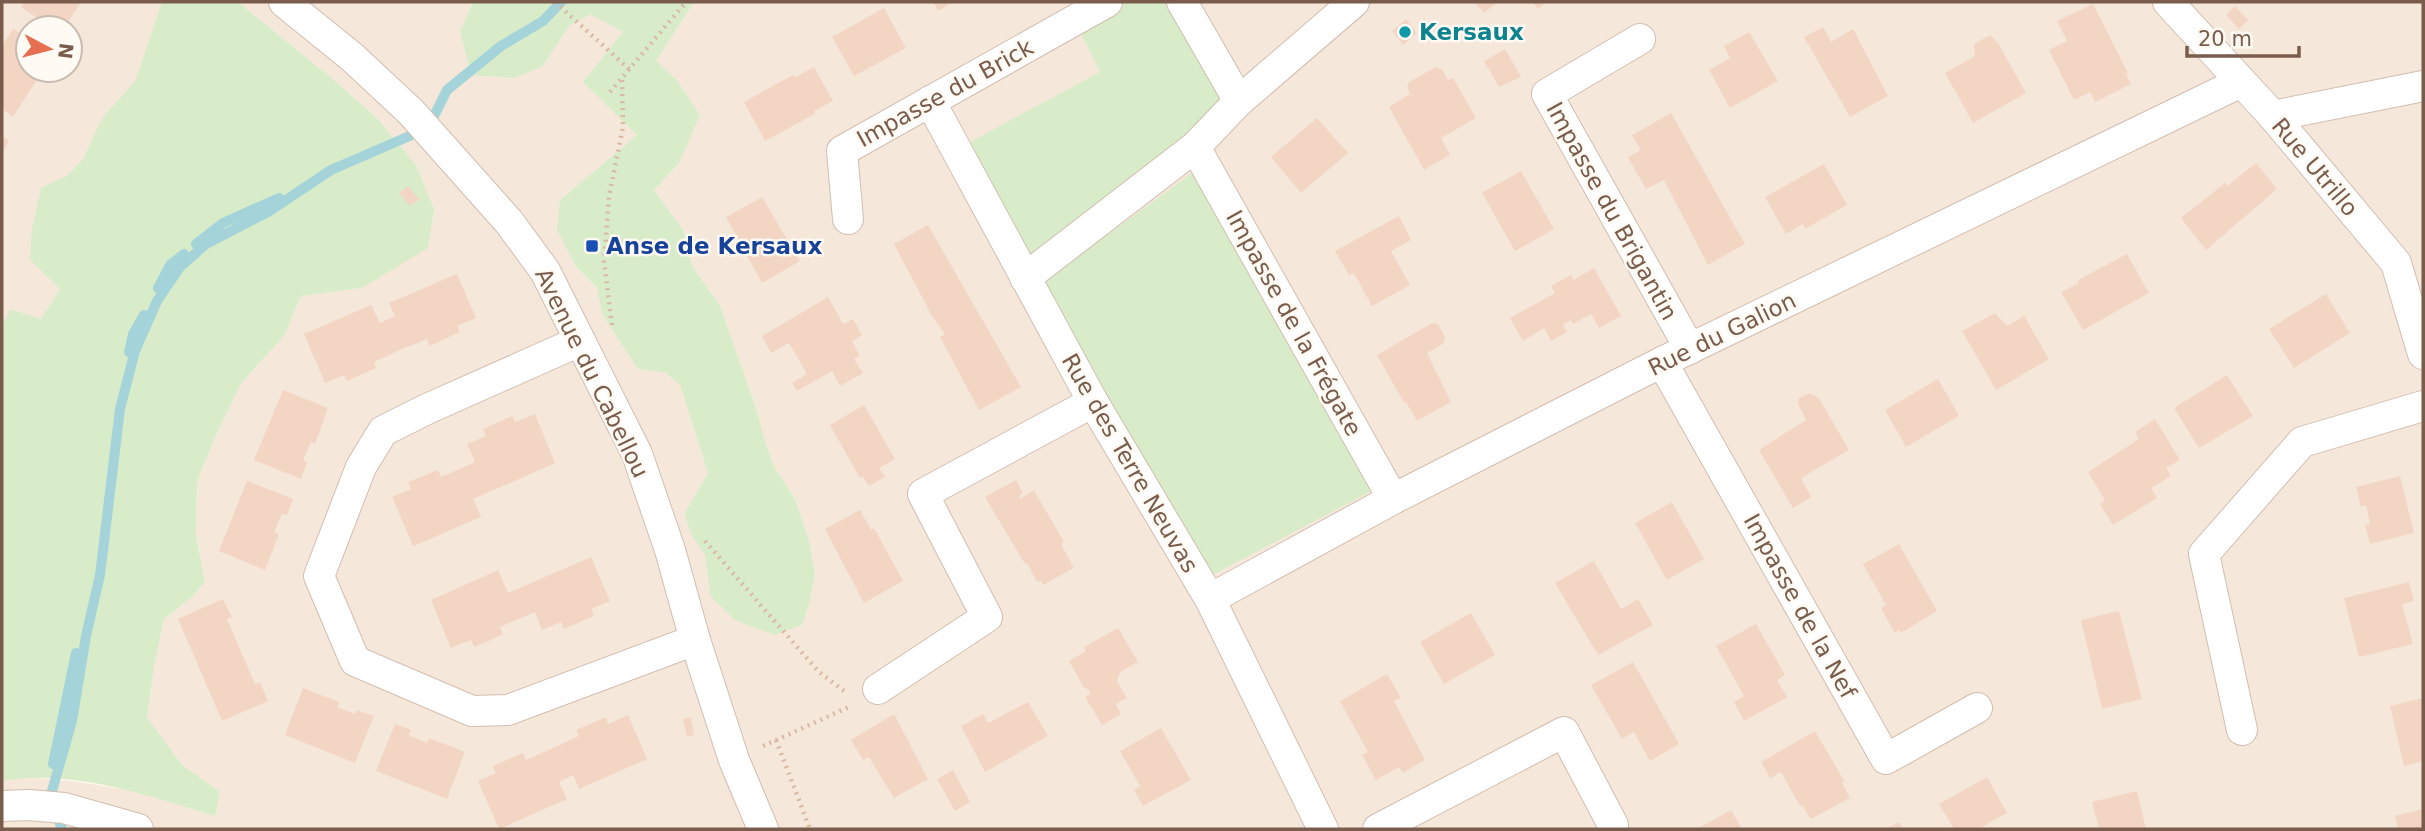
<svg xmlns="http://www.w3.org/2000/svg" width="2425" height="831" font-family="'DejaVu Sans',sans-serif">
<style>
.residential{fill:#f5e8da;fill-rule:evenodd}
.green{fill:#d8ecc9}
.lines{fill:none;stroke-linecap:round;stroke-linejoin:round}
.stream{stroke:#a5d3da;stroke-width:10}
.building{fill:#f3d5c3}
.minor-casing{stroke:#d1beb0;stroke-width:32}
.path{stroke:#d9b8a5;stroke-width:4.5;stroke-dasharray:2 5;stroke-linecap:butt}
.minor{stroke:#fff;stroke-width:30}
.culture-dot{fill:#0f9aa8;stroke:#fffaf3;stroke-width:2.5}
.transit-dot{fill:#1a4fb4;stroke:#fffaf3;stroke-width:2.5}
.labels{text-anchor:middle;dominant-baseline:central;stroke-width:5;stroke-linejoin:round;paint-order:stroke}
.culture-label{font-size:23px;font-weight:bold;fill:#0d838f;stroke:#fffaf3;text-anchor:start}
.street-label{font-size:23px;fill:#7a5c4d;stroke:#fffaf3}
.transit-label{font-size:23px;font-weight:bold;fill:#164399;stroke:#fffaf3;text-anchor:start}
</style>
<rect width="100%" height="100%" fill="#fdf6ec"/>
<!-- residential -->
<g class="residential">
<path d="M2,2H162L135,81L102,118L84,159L68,175L41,189L60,289L41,319L10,309L2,327ZM28,28H70V70H28Z"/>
<path d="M238,2H473L460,31L472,75L543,66L569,26L591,13L623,32L606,56L637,135L560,200L576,267L597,288L603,314L680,385L708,473L684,514L692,536L705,555L710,596L802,625L810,602L815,574L809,541L795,499L776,470L767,448L755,405L720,306L692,266L684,231L654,190L679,163L676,79L656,61L694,2H2423V829H2V781L25,777L78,782L133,791L215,816L220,792L182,765L147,717L154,667L164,619L191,598L205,582L196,536L197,481L216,435L242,382L284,336L301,296L362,288L416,165L379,120L334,80Z"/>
</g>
<!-- green -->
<g class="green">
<path d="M162,2H238L334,80L379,120L416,165L434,209L428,248L362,288L301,296L284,336L242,382L216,435L197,481L196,536L205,582L191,598L164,619L154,667L147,717L182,765L220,792L215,816C150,796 71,768 2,781V327L10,309L41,319L60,289L30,260L32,229L41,188L68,175L83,159L102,118L135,81Z"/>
<path d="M473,2H694L656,61L676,79L700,115L679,163L654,190L684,231L692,266L720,306L755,405L767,448L776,470L795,499L809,541L815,574L810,602L802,625L775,635L735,620L710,596L705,555L692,536L684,514L708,473L680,385L665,372L638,369L602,314L597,288L576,267L557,230L560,200L637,135L583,82L623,32L591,14L569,26L543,66L515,78L471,75L460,31Z"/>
<path d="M1123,2H1171L1229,106L1030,258L970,142L1100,72L1079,29Z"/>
<path d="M1199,168L1375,489L1205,579L1043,282Z"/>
</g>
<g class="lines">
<!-- stream -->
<g class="stream">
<path d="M196,244L223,223L279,198"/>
<path d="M158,288L170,265L184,254"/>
<path d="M129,352L133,334L144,315"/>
<path d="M53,764L76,653"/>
<path d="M62,829L50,798L72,721L86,636L100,575L120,409L135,351L157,301L180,267L206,244L268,212L331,170L428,128L447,90L501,46L543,21L561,2"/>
</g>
</g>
<!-- building -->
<g class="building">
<path d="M25,2H81L64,28H53L21,7Z"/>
<path d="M933,2H953L938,11Z"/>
<path d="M1474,2H1498L1484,13Z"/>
<path d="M1532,2H1546L1538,9Z"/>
<path d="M2093,4L2128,73L2126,74L2131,84L2095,102L2090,92L2074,100L2049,50L2067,41L2057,21Z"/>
<path d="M2235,6L2248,20L2239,29L2226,15Z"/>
<path d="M884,8L906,48L854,76L832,37Z"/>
<path d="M1406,19L1417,33L1403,45L1392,31Z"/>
<path d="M1823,27L1831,42L1853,29L1888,96L1850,117L1804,37Z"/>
<path d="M13,29L28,38V70H43L13,117L2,109V46Z"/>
<path d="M1749,32L1778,81L1730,108L1709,70L1730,58L1724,46Z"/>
<path d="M1990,35L1998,43L2026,93L1973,123L1945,73L1975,56L1974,44Z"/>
<path d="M1505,49L1521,77L1499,87L1484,61Z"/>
<path d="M814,67L833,101L814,111L815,114L765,141L744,102L793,75L795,77Z"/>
<path d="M1436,67L1442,69L1448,80L1453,78L1476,118L1441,138L1450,155L1424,170L1389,107L1410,94L1407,88L1409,82Z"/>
<path d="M1671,113L1745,244L1708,265L1664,180L1646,189L1628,157L1641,150L1632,135Z"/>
<path d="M1317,118L1348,153L1301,193L1271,157Z"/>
<path d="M2,136L9,141L2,152Z"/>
<path d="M2256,163L2277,189L2206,250L2181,218L2225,183L2227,186Z"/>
<path d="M1824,164L1847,205L1805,229L1803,224L1786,234L1765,197Z"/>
<path d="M1521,171L1554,229L1515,251L1482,193Z"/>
<path d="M408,186L419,199L410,206L399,193Z"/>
<path d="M762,197L800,261L762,283L726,217Z"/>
<path d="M1399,216L1411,240L1391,251L1410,285L1372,306L1354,273L1349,275L1335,251Z"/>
<path d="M928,225L1021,387L979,410L940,337L945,334L932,316L894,244Z"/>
<path d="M2127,254L2149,293L2083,330L2061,292L2079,283L2078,280Z"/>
<path d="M1594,268L1621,316L1599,328L1591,314L1573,324L1571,320L1563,325L1567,332L1551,341L1544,328L1523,341L1510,318L1555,293L1551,286L1571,275L1574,280Z"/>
<path d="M457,274L476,318L457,326L460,332L430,346L427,339L400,350L374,362L376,368L347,381L344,375L325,383L304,334L371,305L380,323L395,316L389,303Z"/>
<path d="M2326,294L2350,333L2294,368L2269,329Z"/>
<path d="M828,297L843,324L853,319L862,335L852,341L860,356L854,359L863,373L840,386L832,371L797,391L792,383L807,374L789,343L771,353L762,336Z"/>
<path d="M1995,313L2007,326L2024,316L2049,359L1996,390L1962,331Z"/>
<path d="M1432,323L1438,324L1445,338L1444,343L1427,353L1451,402L1417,421L1406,402L1404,403L1377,355Z"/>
<path d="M2227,375L2253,416L2199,448L2174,408Z"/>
<path d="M1938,379L1959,416L1906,447L1885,410Z"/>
<path d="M283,390L328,408L315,444L311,442L303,460L307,463L301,479L254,460Z"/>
<path d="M1809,393L1819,398L1849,450L1801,478L1811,497L1793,508L1759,450L1806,420L1798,404L1799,398Z"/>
<path d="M864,405L895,459L879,468L885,477L869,486L863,477L860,478L830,425Z"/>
<path d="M535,414L555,463L473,499L481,517L413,546L392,497L411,489L408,482L438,470L441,477L475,462L467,444L486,436L483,429L512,416L515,422Z"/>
<path d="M2155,419L2180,460L2166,468L2171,476L2151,488L2157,498L2113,525L2100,504L2105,500L2088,472L2139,439L2135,432Z"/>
<path d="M2400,476L2414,533L2370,544L2365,525L2370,524L2366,505L2361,507L2356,487Z"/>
<path d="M1016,480L1023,493L1019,496L1020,499L1034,490L1064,542L1061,544L1074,568L1043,585L1041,581L1037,582L1027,563L1025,564L985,497Z"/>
<path d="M247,481L293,499L287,515L282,514L274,532L279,534L265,570L219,551Z"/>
<path d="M1672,502L1704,559L1667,580L1635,523Z"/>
<path d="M860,510L871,530L874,528L903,581L864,603L825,529Z"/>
<path d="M1899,544L1937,611L1901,633L1899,630L1895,633L1881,608L1886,605L1863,564Z"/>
<path d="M591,557L610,601L591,609L594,616L564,629L561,622L542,630L535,612L500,627L503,634L489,641L474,647L471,640L451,648L431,600L498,570L508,593Z"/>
<path d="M1594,561L1621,609L1638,599L1653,625L1598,655L1555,583Z"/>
<path d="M2409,582L2414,601L2402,604L2413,644L2359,657L2344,598Z"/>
<path d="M223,599L232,617L227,619L255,684L260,682L268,701L222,721L178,619Z"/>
<path d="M2119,611L2142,699L2102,709L2081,620Z"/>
<path d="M1471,613L1495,655L1444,684L1420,642Z"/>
<path d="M1756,624L1785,675L1777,680L1787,697L1744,721L1734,702L1744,696L1716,646Z"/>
<path d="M1118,628L1138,662L1120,672L1117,681L1127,698L1116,704L1121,714L1102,725L1085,697L1091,694L1088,689L1084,688L1069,661L1086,651L1084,647Z"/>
<path d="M1633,662L1679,744L1650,761L1634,732L1622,739L1591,685Z"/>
<path d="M1387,674L1401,698L1394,701L1425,760L1403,773L1399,767L1376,780L1362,755L1368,752L1340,701Z"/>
<path d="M303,688L339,702L337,707L355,714L357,710L374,716L355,763L285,735Z"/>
<path d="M2423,698V761L2404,766L2390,706Z"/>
<path d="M1028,702L1048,736L985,772L961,726L983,714L988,723Z"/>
<path d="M894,714L928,779L894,798L869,757L863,760L851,740Z"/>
<path d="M628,715L647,759L579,789L573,775L559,782L567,799L499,829L478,781L496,773L493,766L523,753L526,760L553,748L579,736L576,730L606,717L608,724Z"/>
<path d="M691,717L694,735L687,737L683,719Z"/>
<path d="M395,724L411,730L409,735L427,743L429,738L465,752L447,799L376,771Z"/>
<path d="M1161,728L1191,780L1143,806L1134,790L1140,786L1120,751Z"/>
<path d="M1815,731L1845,782L1842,783L1850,798L1811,819L1802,805L1800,806L1781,772L1770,778L1761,762Z"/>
<path d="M953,770L970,802L955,811L937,779Z"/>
<path d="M1987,777L2007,813L1978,829H1954L1939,804Z"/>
<path d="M2137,791L2146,829H2099L2092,802Z"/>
<path d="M2423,809V829H2398L2395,816Z"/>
<path d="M1731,810L1742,829H1697Z"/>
<path d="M1899,822L1903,829H1886Z"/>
</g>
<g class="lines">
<!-- minor casing -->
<g class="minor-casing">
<g id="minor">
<path d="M284,2L352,57L411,112L509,222L545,271L637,454L670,550L695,640L734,760L763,829"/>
<path d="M1182,2L1239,101"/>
<path d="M2168,2L2273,116L2396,263L2423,354"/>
<path d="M1640,39L1547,94L1690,349"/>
<path d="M930,101L1093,402L1210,599L1323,829"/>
<path d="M2273,116L2423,86"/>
<path d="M1195,147L1393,499"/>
<path d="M848,219L842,151L1107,2"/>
<path d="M1025,278L1195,147L1239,101L1354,2"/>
<path d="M580,341L427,409L383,431L361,467L319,576L355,661L472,711L508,710L695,640"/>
<path d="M1662,362L1886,759L1977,708"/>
<path d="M1210,599L1393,499L1662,362L2241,82"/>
<path d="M878,689L987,617L923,494L1093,402"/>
<path d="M2242,730L2204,554L2302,442L2423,406"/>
<path d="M2,806L29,805L64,808L138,829"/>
<path d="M1378,829L1564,732L1613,825"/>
</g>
</g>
<!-- path -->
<g class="path">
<path d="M555,2L629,69"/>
<path d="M610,92L686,2"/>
<path d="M612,325L604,262L609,196L623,127L622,77"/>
<path d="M705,541L818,671L844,691"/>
<path d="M776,740L810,829"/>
<path d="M763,746L851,706"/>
</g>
<!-- minor -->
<use href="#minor" class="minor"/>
</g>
<!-- markers -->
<circle class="culture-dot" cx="1405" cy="32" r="7"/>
<rect class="transit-dot" x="585" y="239" width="14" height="14" rx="3.5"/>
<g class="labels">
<!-- culture labels -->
<g class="culture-label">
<text x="1419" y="32">Kersaux</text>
</g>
<!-- street labels -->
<g class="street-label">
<text transform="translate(945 93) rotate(-29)">Impasse du Brick</text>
<text transform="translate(2315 167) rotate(50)">Rue Utrillo</text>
<text transform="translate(1612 211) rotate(61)">Impasse du Brigantin</text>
<text transform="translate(1294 323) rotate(61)">Impasse de la Frégate</text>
<text transform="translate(1722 334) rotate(-26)">Rue du Galion</text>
<text transform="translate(592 373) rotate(64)">Avenue du Cabellou</text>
<text transform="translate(1130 463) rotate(60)">Rue des Terre Neuvas</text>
<text transform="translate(1800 606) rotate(61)">Impasse de la Nef</text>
</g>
<!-- transit labels -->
<g class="transit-label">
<text x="606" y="246">Anse de Kersaux</text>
</g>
</g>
<!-- border -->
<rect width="2425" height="831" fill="none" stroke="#7a5c4d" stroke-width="7"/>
<!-- north arrow -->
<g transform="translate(49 49) rotate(97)"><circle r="33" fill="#fffaf3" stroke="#cabbb1" stroke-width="2"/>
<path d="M0-5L12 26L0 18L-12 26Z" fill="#e76f51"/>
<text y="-10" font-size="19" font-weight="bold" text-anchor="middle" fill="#7a5c4d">N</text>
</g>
<!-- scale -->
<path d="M2187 46v10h112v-10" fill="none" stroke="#7a5c4d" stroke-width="3.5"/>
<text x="2198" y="46" font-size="21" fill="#7a5c4d" stroke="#fffaf3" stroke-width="5" paint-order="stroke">20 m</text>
</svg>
